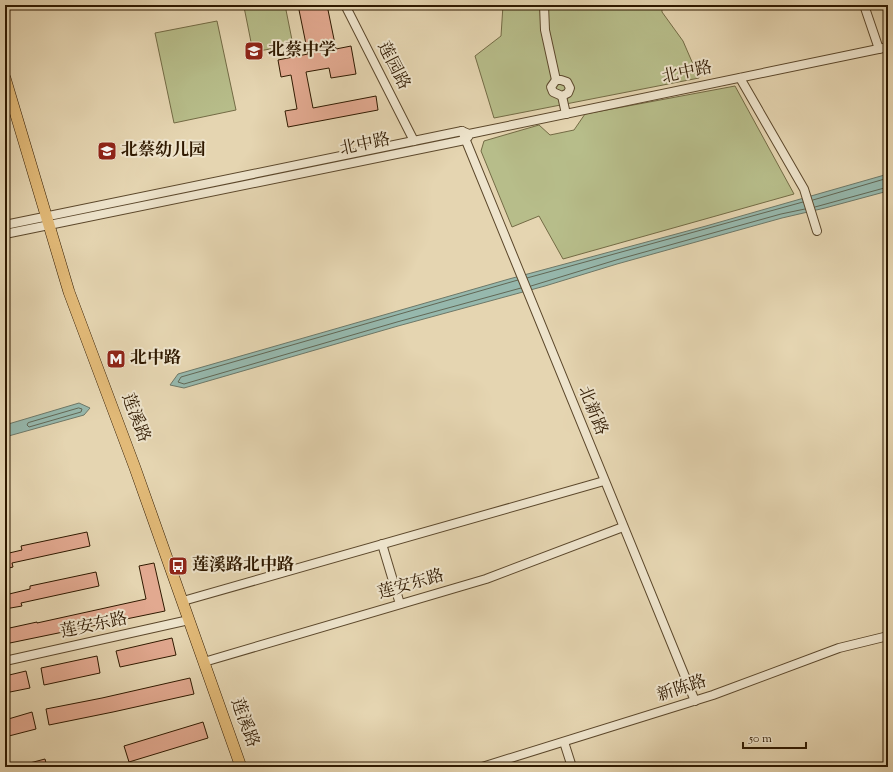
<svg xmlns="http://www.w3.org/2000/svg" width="893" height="772" font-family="'Sorts Mill Goudy','Noto Serif SC',serif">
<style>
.green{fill:#b7bd8a;stroke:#736b45}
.water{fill:#96b8ad;stroke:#6d7868}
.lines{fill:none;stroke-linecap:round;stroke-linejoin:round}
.shore{stroke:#626856;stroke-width:1}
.building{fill:#e2a990;stroke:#2f1900}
.minor-casing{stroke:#5c482c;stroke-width:10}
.major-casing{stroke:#2f1900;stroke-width:12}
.minor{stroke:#eee4cc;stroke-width:8}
.major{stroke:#e2ba78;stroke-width:11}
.labels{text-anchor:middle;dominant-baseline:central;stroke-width:4;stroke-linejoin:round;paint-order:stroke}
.poi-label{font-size:17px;font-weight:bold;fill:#2f1900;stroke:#eee4cc;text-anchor:start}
.street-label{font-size:17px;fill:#2f1900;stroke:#eee4cc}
</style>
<rect width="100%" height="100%" fill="#e5d5b1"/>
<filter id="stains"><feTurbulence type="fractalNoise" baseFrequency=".005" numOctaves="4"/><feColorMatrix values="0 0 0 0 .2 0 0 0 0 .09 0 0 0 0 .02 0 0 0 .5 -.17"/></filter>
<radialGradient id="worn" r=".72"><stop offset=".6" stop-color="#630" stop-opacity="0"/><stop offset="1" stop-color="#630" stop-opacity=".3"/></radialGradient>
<!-- green -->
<g class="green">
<path d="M253,5H285L293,45L253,52L244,7Z"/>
<path d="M503,5H662V12L683,41L699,78L494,118L475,56L501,36Z"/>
<path d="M217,21L236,110L174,123L155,33Z"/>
<path d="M735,86L794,194L563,259L539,216L512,227L481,151L484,141L539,125L550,135L574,130L585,114Z"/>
</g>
<!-- water -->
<g class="water">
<path d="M888,174V191L825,208L782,218L617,264L545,286L398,326L184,388L170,385L178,374L509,279L706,226Z"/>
<path d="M79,403L90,408L84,415L5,437V425Z"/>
</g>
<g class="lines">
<!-- shore -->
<g class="shore">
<path d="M813,200L888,178"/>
<path d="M815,207L888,187"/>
<path d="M527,278L803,202"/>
<path d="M518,280L181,377L178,382L184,384L397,322L521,288"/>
<path d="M531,286L616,260L781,214L805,209"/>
<path d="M79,408L82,409L81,412L29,427L27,425L28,423Z"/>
</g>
</g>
<!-- building -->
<g class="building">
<path d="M298,5H327L336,49L351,46L356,74L331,78L329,68L306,72L313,108L376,96L378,110L288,127L285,111L297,109L291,75L281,77L278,60L308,54Z"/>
<path d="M87,532L90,546L12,563L13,567L5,569V554L22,550L21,546Z"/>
<path d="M154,563L165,611L5,644V629L37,622V623L146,599L139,566Z"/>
<path d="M96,572L99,586L21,603L22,606L5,609V595L30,589V586Z"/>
<path d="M172,638L176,655L120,667L116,651Z"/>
<path d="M97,656L100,673L44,685L41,668Z"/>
<path d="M26,671L30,688L5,693V676Z"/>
<path d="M190,678L194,694L113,712L49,725L46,709L102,698Z"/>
<path d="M32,712L36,729L5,737V720Z"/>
<path d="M203,722L208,738L129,762L124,746Z"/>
<path d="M45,759L47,767H22V765Z"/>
</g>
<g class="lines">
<!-- minor casing -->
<g class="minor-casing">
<g id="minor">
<path d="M345,5L414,141"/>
<path d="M544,5L545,30L556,80"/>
<path d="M864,5L879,49"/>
<path d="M740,78L804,189L817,231"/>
<path d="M556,80H561L567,82L570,88L568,93L562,96L553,92L551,87Z"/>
<path d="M562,96L566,114"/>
<path d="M462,131L695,701"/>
<path d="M5,225L462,131L469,134L888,47"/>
<path d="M5,234L465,140L468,137"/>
<path d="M382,544L400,604"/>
<path d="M183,601L604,481"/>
<path d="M5,661L189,620"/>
<path d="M204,662L486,579L623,527"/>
<path d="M564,742L572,767"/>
<path d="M482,767L713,695L839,648L888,636"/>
</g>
</g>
<!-- major casing -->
<g class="major-casing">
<path id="major" d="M5,78L69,292L135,468L241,767"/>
</g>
<!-- minor -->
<use href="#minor" class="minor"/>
<!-- major -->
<use href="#major" class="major"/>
</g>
<!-- icons -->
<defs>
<g id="school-square" transform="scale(1)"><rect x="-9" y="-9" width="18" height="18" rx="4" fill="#8f2418" stroke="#eee4cc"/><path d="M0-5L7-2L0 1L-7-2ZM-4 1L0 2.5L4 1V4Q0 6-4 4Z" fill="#fff"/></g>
<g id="metro-square" transform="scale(1)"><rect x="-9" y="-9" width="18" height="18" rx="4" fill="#8f2418" stroke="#eee4cc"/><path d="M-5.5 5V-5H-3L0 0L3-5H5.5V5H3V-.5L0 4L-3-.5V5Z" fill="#fff"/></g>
<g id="bus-square" transform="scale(1)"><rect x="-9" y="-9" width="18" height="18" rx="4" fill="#8f2418" stroke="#eee4cc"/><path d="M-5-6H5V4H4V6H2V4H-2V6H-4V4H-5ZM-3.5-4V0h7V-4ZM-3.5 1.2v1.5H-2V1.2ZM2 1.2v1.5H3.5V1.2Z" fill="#fff"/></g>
</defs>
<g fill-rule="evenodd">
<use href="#school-square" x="254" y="51"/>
<use href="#school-square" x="107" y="151"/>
<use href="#metro-square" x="116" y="359"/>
<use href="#bus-square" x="178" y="566"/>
</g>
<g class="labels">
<!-- poi labels -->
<g class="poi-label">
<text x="268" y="51">北蔡中学</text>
<text x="121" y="151">北蔡幼儿园</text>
<text x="130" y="359">北中路</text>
<text x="192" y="566">莲溪路北中路</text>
</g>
<!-- street labels -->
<g class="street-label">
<text transform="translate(393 66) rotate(63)">莲园路</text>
<text transform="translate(687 73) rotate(-12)">北中路</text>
<text transform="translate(365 145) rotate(-12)">北中路</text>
<text transform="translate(592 411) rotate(68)">北新路</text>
<text transform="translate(135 418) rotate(69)">莲溪路</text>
<text transform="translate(411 585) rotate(-16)">莲安东路</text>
<text transform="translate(94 626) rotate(-12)">莲安东路</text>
<text transform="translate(682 689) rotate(-18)">新陈路</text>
<text transform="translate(244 723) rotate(70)">莲溪路</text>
</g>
</g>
<!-- margin -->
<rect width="893" height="772" fill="none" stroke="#e5d5b1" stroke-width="20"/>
<rect x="6" y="6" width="881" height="760" fill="none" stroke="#2f1900" stroke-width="2"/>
<rect x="10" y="10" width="873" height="752" fill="none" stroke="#2f1900"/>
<!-- scale -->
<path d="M743 742v6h63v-6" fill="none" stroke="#2f1900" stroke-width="2"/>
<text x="749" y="742" font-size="12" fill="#2f1900" stroke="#eee4cc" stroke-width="3" paint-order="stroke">50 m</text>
<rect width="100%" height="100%" filter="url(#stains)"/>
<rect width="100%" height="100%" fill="url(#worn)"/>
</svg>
